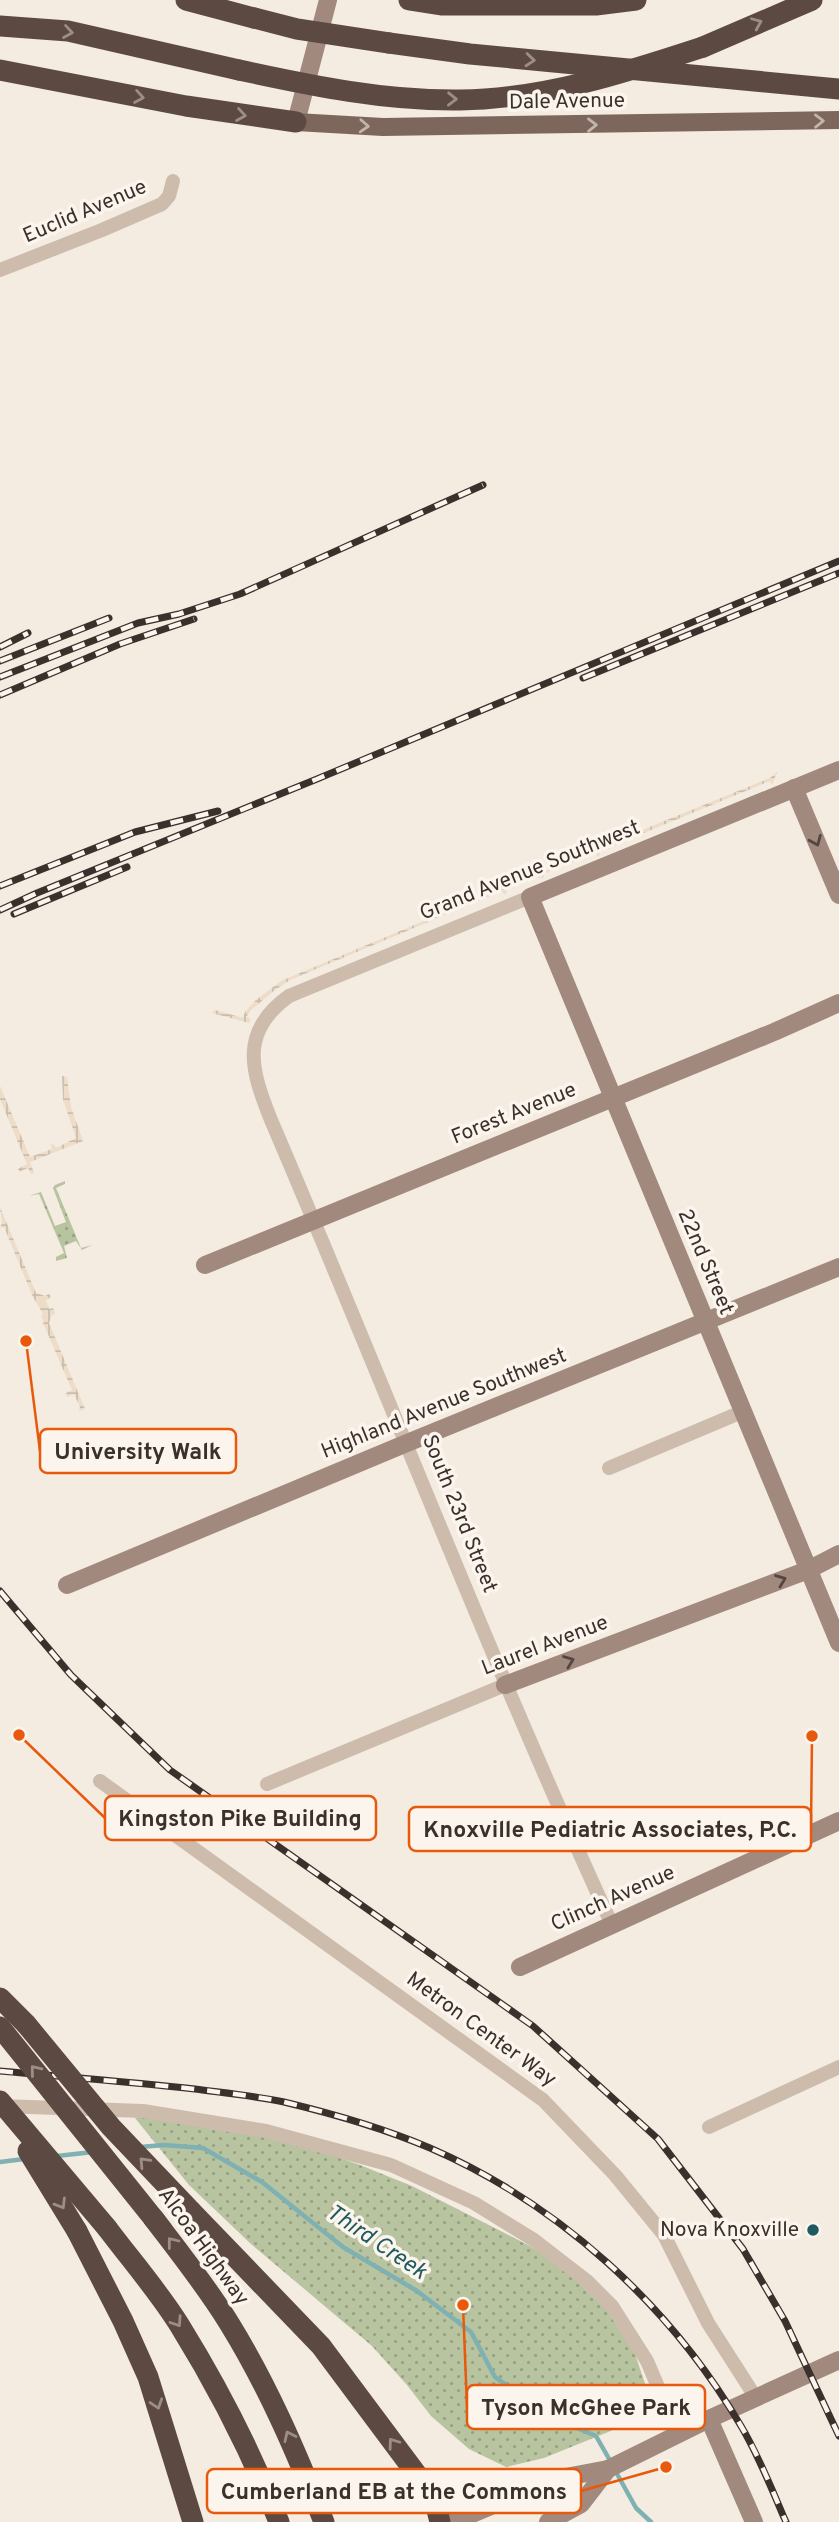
<svg xmlns="http://www.w3.org/2000/svg" width="839" height="2522" font-family="Overpass,sans-serif">
<style>
.grass{fill:url(#grass-dots)}
.plaza{fill:url(#plaza-grid)}
.lines{fill:none;stroke-linecap:round;stroke-linejoin:round}
.stream{stroke:#7fb0b2;stroke-width:4.5}
.street{stroke:#cdbbac;stroke-width:14}
.secondary{stroke:#a18a7d;stroke-width:18}
.primary{stroke:#7d675c;stroke-width:18}
.highway{stroke:#5c4a42;stroke-width:21}
.rail-casing{stroke:#3b302b;stroke-width:7}
.rail{stroke:#fbf5ee;stroke-width:4.5;stroke-dasharray:13;stroke-linecap:butt}
.highway-bridge{stroke:#5c4a42;stroke-width:21}
.oneway{stroke:#9c8e87}
.oneway2{stroke:#c2b5ac}
.oneway3{stroke:#544640}
.poi-dot{fill:#1f5a5e;stroke:#fbf5ee;stroke-width:2.5}
.labels{text-anchor:middle;dominant-baseline:central;stroke-width:7;stroke-linejoin:round;paint-order:stroke}
.street-label{font-size:21px;fill:#3b302b;stroke:#fbf5ee}
.poi-label{font-size:21px;fill:#3b302b;stroke:#fbf5ee;text-anchor:end}
.water-label{font-size:23px;font-style:italic;fill:#1f5a5e;stroke:#fbf5ee}
.leader{fill:none;stroke:#e8590c;stroke-width:2.5}
.callout-dot{fill:#e8590c;stroke:#fbf5ee;stroke-width:2.5}
.callout{fill:#fbf5ee;stroke:#e8590c;stroke-width:2.5}
.callout-label{font-size:23px;text-anchor:middle;font-weight:bold;fill:#3b302b}
</style>
<defs>
<pattern id="grass-dots" width="8" height="8" patternUnits="userSpaceOnUse" patternTransform="scale(1.75)"><rect width="8" height="8" fill="#b8c4a0"/><path d="M2 2h.1M6 6h.1" fill="none" stroke="#97a083" stroke-width="1.8" stroke-linecap="round"/></pattern>
<pattern id="plaza-grid" width="8" height="8" patternUnits="userSpaceOnUse" patternTransform="scale(1.75)"><rect width="8" height="8" fill="#ecdcc8"/><path d="M0 4h8M4 0v8" fill="none" stroke="#cbbdac"/></pattern>
</defs>
<rect width="100%" height="100%" fill="#f4ebe1"/>
<!-- grass -->
<g class="grass">
<path d="M65,1181V1184L56,1188L81,1248L92,1245L82,1250L76,1241L64,1246L67,1258L56,1261V1257L64,1253L39,1194L29,1196L41,1192L55,1226L66,1222L53,1188L55,1185Z"/>
<path d="M141,2117L286,2139L360,2165L412,2186L530,2246L568,2272L615,2318L634,2351L655,2413L544,2458L506,2467L469,2449L431,2416L407,2385L372,2346L251,2244L189,2185L135,2118Z"/>
</g>
<!-- plaza -->
<g class="plaza">
<path d="M777,772L772,785L770,781L651,830L600,852L599,857L595,853L543,874L544,878L536,877L530,873L541,872L578,857L579,846L582,844L583,854L770,778Z"/>
<path d="M511,882L505,895L502,891L290,980L275,990L251,1010L246,1017L251,1019L249,1023L212,1013L215,1010L243,1018L245,1012L256,1000L281,981L500,889L503,884Z"/>
<path d="M62,1076L67,1077L71,1107L83,1141L30,1162L34,1173L31,1174L28,1168L19,1172L18,1169L27,1164L0,1099V1086L30,1157L52,1149L51,1145L53,1144L56,1148L76,1138L63,1099Z"/>
<path d="M0,1207L36,1293L45,1296L49,1294L51,1297L46,1300L49,1309L53,1308L55,1314L52,1315L49,1323L85,1409L79,1411L80,1407L74,1394L67,1397L66,1393L72,1390L44,1325L42,1324L44,1323L41,1316L43,1314L33,1297L4,1227L0,1228L2,1223Z"/>
</g>
<g class="lines">
<!-- stream -->
<g class="stream">
<path d="M140,2147L164,2145L203,2148L262,2182L343,2247L417,2291L471,2332L495,2377L551,2417L596,2436L612,2464"/>
<path d="M57,2156L93,2152"/>
<path d="M0,2162L24,2159"/>
<path d="M616,2472L636,2508L651,2522"/>
</g>
<!-- street -->
<g class="street">
<path d="M0,270L102,230L162,204L169,196L173,181"/>
<path d="M530,897L289,996C239,1032 251,1070 271,1120C386,1388 490,1660 612,1925"/>
<path d="M609,1468L744,1411"/>
<path d="M100,1781L543,2100L615,2175L664,2235L708,2323L756,2398"/>
<path d="M267,1784L505,1685"/>
<path d="M1,2106L143,2111L266,2131L391,2165L474,2203L534,2240L587,2281L612,2306L647,2361L678,2434"/>
<path d="M709,2127L839,2067"/>
</g>
<!-- secondary -->
<g class="secondary">
<path d="M296,122L328,0"/>
<path d="M839,770L530,897L839,1643"/>
<path d="M794,788L839,895"/>
<path d="M205,1265L774,1032L839,1003"/>
<path d="M67,1585L407,1443L839,1267"/>
<path d="M505,1685L808,1570L839,1554"/>
<path d="M520,1967L839,1821"/>
<path d="M709,2419L754,2522"/>
<path d="M453,2522L555,2479L608,2469L709,2419L839,2360"/>
<path d="M548,2522L581,2504L608,2469"/>
</g>
<!-- primary -->
<path class="primary" d="M296,122L383,127L839,120"/>
<!-- highway -->
<g class="highway">
<path d="M186,0L254,18"/>
<path d="M409,0L441,5H596L636,0"/>
<path d="M0,26L68,31L239,70"/>
<path d="M389,43L470,54L839,89"/>
<path d="M703,47L812,0"/>
<path d="M0,70L186,106L296,122"/>
<path d="M0,1998L26,2024"/>
<path d="M191,2211L321,2346L418,2476L436,2506L440,2522"/>
<path d="M154,2219C180,2253 207,2287 229,2323C268,2386 297,2454 324,2522"/>
<path d="M107,2228C131,2260 159,2292 180,2326C219,2389 252,2454 279,2522"/>
<path d="M77,2231L123,2321L148,2377L193,2522"/>
</g>
<!-- rail casing -->
<g class="rail-casing">
<g id="rail">
<path d="M0,647L28,633"/>
<path d="M0,661L109,618"/>
<path d="M0,677L138,623L179,614L240,594L483,485"/>
<path d="M583,678L839,573"/>
<path d="M0,695L120,644L194,619"/>
<path d="M0,886L135,832L218,811"/>
<path d="M0,910L37,893L317,779L839,561"/>
<path d="M14,914L127,867"/>
<path d="M0,1591L71,1675L170,1770L533,2026L658,2139L743,2249L785,2321L839,2436"/>
<path d="M0,2071C65,2077 130,2082 195,2089C225,2093 255,2096 284,2102C334,2114 383,2128 430,2148C559,2204 670,2305 741,2426C759,2456 772,2490 786,2522"/>
</g>
</g>
<!-- rail -->
<use href="#rail" class="rail"/>
<!-- highway-bridge -->
<g class="highway-bridge">
<path d="M254,18L297,29L389,43"/>
<path d="M239,70C313,86 385,101 460,100C544,99 624,73 703,47"/>
<path d="M26,2024L111,2127L191,2211"/>
<path d="M0,2027L154,2219"/>
<path d="M0,2101L107,2228"/>
<path d="M28,2151L77,2231"/>
</g>
</g>
<!-- one-way arrows -->
<defs><path id="oneway-chevron" d="M-2-3.5L2.5 0L-2 3.5" fill="none" stroke-width="1.6" stroke-linecap="round" stroke-linejoin="round" transform="scale(1.75)"/></defs>
<g class="oneway">
<use href="#oneway-chevron" transform="translate(757 23) rotate(-23)"/>
<use href="#oneway-chevron" transform="translate(68 32) rotate(9)"/>
<use href="#oneway-chevron" transform="translate(530 60) rotate(5)"/>
<use href="#oneway-chevron" transform="translate(139 97) rotate(10)"/>
<use href="#oneway-chevron" transform="translate(452 99) rotate(1)"/>
<use href="#oneway-chevron" transform="translate(241 115) rotate(9)"/>
<use href="#oneway-chevron" transform="translate(35 2070) rotate(-129)"/>
<use href="#oneway-chevron" transform="translate(144 2162) rotate(-133)"/>
<use href="#oneway-chevron" transform="translate(61 2204) rotate(59)"/>
<use href="#oneway-chevron" transform="translate(172 2242) rotate(-128)"/>
<use href="#oneway-chevron" transform="translate(177 2322) rotate(56)"/>
<use href="#oneway-chevron" transform="translate(157 2404) rotate(72)"/>
<use href="#oneway-chevron" transform="translate(289 2436) rotate(-115)"/>
<use href="#oneway-chevron" transform="translate(393 2443) rotate(-126)"/>
</g>
<g class="oneway2">
<use href="#oneway-chevron" transform="translate(819 121) rotate(-1)"/>
<use href="#oneway-chevron" transform="translate(592 125) rotate(-1)"/>
<use href="#oneway-chevron" transform="translate(364 126) rotate(3)"/>
</g>
<g class="oneway3">
<use href="#oneway-chevron" transform="translate(816 841) rotate(67)"/>
<use href="#oneway-chevron" transform="translate(781 1580) rotate(-21)"/>
<use href="#oneway-chevron" transform="translate(569 1661) rotate(-21)"/>
</g>
<!-- markers -->
<circle class="poi-dot" cx="813" cy="2230" r="7"/>
<g class="labels">
<!-- street labels -->
<g class="street-label">
<text transform="translate(567 102) rotate(-1)">Dale Avenue</text>
<text transform="translate(85 212) rotate(-23)">Euclid Avenue</text>
<text transform="translate(530 871) rotate(-22)">Grand Avenue Southwest</text>
<text transform="translate(514 1114) rotate(-22)">Forest Avenue</text>
<text transform="translate(705 1262) rotate(67)">22nd Street</text>
<text transform="translate(444 1404) rotate(-22)">Highland Avenue Southwest</text>
<text transform="translate(459 1514) rotate(68)">South 23rd Street</text>
<text transform="translate(545 1646) rotate(-21)">Laurel Avenue</text>
<text transform="translate(613 1899) rotate(-24)">Clinch Avenue</text>
<text transform="translate(481 2030) rotate(36)">Metron Center Way</text>
<text transform="translate(203 2247) rotate(54)">Alcoa Highway</text>
</g>
<!-- poi labels -->
<g class="poi-label">
<text x="799" y="2230">Nova Knoxville</text>
</g>
<!-- water labels -->
<g class="water-label">
<text transform="translate(376 2243) rotate(34)">Third Creek</text>
</g>
</g>
<!-- callouts -->
<path class="leader" d="M26 1341L40 1451M19 1735L105 1818M812 1736L811 1829M463 2305L467 2407M666 2467L581 2491"/>
<g class="callout-dot">
<circle cx="26" cy="1341" r="7"/>
<circle cx="19" cy="1735" r="7"/>
<circle cx="812" cy="1736" r="7"/>
<circle cx="463" cy="2305" r="7"/>
<circle cx="666" cy="2467" r="7"/>
</g>
<g class="callout">
<rect x="40" y="1429" width="196" height="44" rx="7"/>
<rect x="105" y="1796" width="271" height="44" rx="7"/>
<rect x="409" y="1807" width="402" height="44" rx="7"/>
<rect x="467" y="2385" width="238" height="44" rx="7"/>
<rect x="207" y="2469" width="374" height="44" rx="7"/>
</g>
<g class="callout-label">
<text x="138" y="1459">University Walk</text>
<text x="240" y="1826">Kingston Pike Building</text>
<text x="610" y="1837">Knoxville Pediatric Associates, P.C.</text>
<text x="586" y="2415">Tyson McGhee Park</text>
<text x="394" y="2499">Cumberland EB at the Commons</text>
</g>
</svg>
